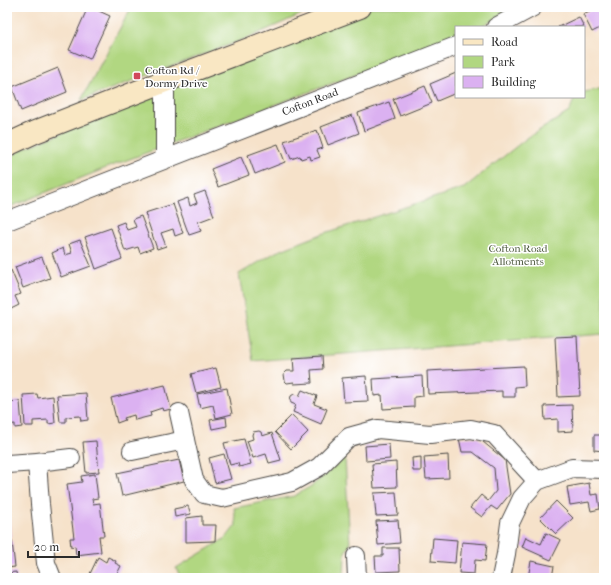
<svg xmlns="http://www.w3.org/2000/svg" width="611" height="585" font-family="'IM FELL French Canon',serif">
<style>
.green{fill:#b1d781;stroke:#6e8156}
.building{fill:#dbb1f1}
.lines{fill:none;stroke-linecap:round;stroke-linejoin:round}
.street-casing{stroke:#494643;stroke-width:20}
.secondary-casing{stroke:#494643;stroke-width:24}
.street{stroke:#fff;stroke-width:18}
.secondary{stroke:#f9e7c3;stroke-width:22}
.poi-dot{fill:#d1495b;stroke:#fff;stroke-width:1.5}
.labels{text-anchor:middle;dominant-baseline:central;stroke-width:3;stroke-linejoin:round;paint-order:stroke}
.poi-label{font-size:11px;fill:#2b2b2b;stroke:#fff;text-anchor:start}
.street-label{font-size:11px;fill:#2b2b2b;stroke:#fff}
.park-label{font-size:11px;fill:#535f45;stroke:#fff}
</style>
<rect width="100%" height="100%" fill="#fff"/>
<filter id="ink" filterUnits="userSpaceOnUse"><feTurbulence type="fractalNoise" baseFrequency=".025" numOctaves="2"/><feDisplacementMap in="SourceGraphic" scale="8" xChannelSelector="R" yChannelSelector="G"/><feConvolveMatrix kernelMatrix="1 2 1 2 8 2 1 2 1" color-interpolation-filters="sRGB"/></filter>
<filter id="wash" filterUnits="userSpaceOnUse"><feTurbulence type="fractalNoise" baseFrequency=".012" numOctaves="4" result="noise"/><feDisplacementMap in="SourceGraphic" scale="16" xChannelSelector="R" yChannelSelector="G"/><feGaussianBlur stdDeviation="0.9" result="paint"/><feColorMatrix in="noise" values="0 0 0 0 0 0 0 0 0 0 0 0 0 0 0 0 0 1.4 0 .05"/><feComposite in="paint" operator="in"/></filter>
<g filter="url(#wash)">
<rect width="100%" height="100%" fill="#f6e2ca"/>
<!-- green -->
<g class="green">
<path d="M133,7H318L250,37L81,100L131,8Z"/>
<path d="M373,7H518L480,27H456V37L111,166L7,208V159L25,148Z"/>
<path d="M604,88V334L253,361L239,274L276,252L322,234L464,188L527,138L569,112L575,97H584V92Z"/>
<path d="M345,458L350,545L345,552L344,578H181L176,568L226,538L236,525L234,508L294,496L313,485Z"/>
</g>
<g id="blocks">
<!-- building -->
<g class="building">
<path d="M88,7H90L110,16L90,59L69,50Z"/>
<path d="M598,7H604V26L592,32L583,14Z"/>
<path d="M579,17L584,27H558Z"/>
<path d="M58,68L67,92L21,111L12,87Z"/>
<path d="M456,73V93L437,101L430,84Z"/>
<path d="M425,86L432,103L400,116L393,99Z"/>
<path d="M389,102L395,119L364,131L358,113Z"/>
<path d="M352,115L359,133L328,145L321,127Z"/>
<path d="M317,130L323,148L317,150L320,157L311,160L310,156L301,159L300,156L291,159L284,141Z"/>
<path d="M278,144L285,162L255,174L248,155Z"/>
<path d="M241,157L249,175L218,187L211,169Z"/>
<path d="M205,191L214,216L198,222L201,231L189,235L177,202L188,198L190,206L197,203L194,195Z"/>
<path d="M173,204L183,233L175,236L173,229L161,233L166,246L157,249L145,213Z"/>
<path d="M141,216L153,248L140,253L138,247L125,251L116,225L124,222L127,230L136,227L133,219Z"/>
<path d="M111,228L122,259L96,269L85,237Z"/>
<path d="M80,240L91,266L61,277L52,253L63,248L65,255L72,253L69,244Z"/>
<path d="M42,257L50,278L23,288L15,267Z"/>
<path d="M11,270L21,294L15,296L19,305L11,309L7,300V272Z"/>
<path d="M577,336L580,396L558,397L555,337Z"/>
<path d="M322,356L323,369L311,370L312,383L294,384V382L287,383L285,381L284,374L287,371H294L293,358Z"/>
<path d="M524,366L525,386L515,387V397H502V391L428,394L427,371Z"/>
<path d="M216,368L221,387L196,393L191,374Z"/>
<path d="M366,376L368,401L344,402L342,378Z"/>
<path d="M422,376L423,396L414,397V407L383,409L382,395L374,396L373,379Z"/>
<path d="M165,385L171,409L163,411L162,408L150,412L151,416L135,420L134,415L124,418L125,420L117,423L111,398Z"/>
<path d="M227,388L232,414L216,418L213,405L200,408L197,394Z"/>
<path d="M302,390L317,396L314,404L327,409L321,424L293,412L296,405L291,403L290,400L291,396L294,394L299,396Z"/>
<path d="M86,393L88,420L81,421L80,416L66,417V422H60L57,395Z"/>
<path d="M37,394L38,398L53,396L55,423L48,424V420L33,421V426H25L23,395Z"/>
<path d="M20,401L22,427L15,428V424L7,425V402Z"/>
<path d="M572,405L573,431L558,432V419L545,420L544,406Z"/>
<path d="M292,415L308,432L291,449L275,432Z"/>
<path d="M226,417L227,426L212,429L210,420Z"/>
<path d="M259,431L261,432L262,436L272,433L281,460L269,463L266,454L253,458L247,441L253,439L252,435L253,432Z"/>
<path d="M594,435H604V451L594,450Z"/>
<path d="M477,437L505,460L510,494L497,510L491,506L482,517L470,508L481,495L488,501L496,491L494,468L473,452H462L459,438Z"/>
<path d="M244,439L251,464L239,467L238,463L230,465L224,443Z"/>
<path d="M96,441L99,472L86,473L83,442Z"/>
<path d="M389,444L390,459L366,461L365,446Z"/>
<path d="M224,454L231,479L215,483L209,458Z"/>
<path d="M448,455L449,478L426,479L424,457Z"/>
<path d="M421,457V471H413L412,458Z"/>
<path d="M179,460L184,481L122,496L117,473Z"/>
<path d="M396,462L397,487L374,488L372,464Z"/>
<path d="M95,474L98,498L92,499L93,504L100,503L104,536H99L101,552L76,555L75,546L71,547L70,538H74L67,484L82,482L81,476Z"/>
<path d="M589,483L591,495L598,494L600,509L591,511L589,502L570,505L567,487Z"/>
<path d="M396,492L398,515L376,516L374,493Z"/>
<path d="M7,495H8L10,513L7,514Z"/>
<path d="M556,501L573,518L556,534L540,518Z"/>
<path d="M188,506L191,514L175,517L174,509Z"/>
<path d="M202,516V525H216L215,541L186,542V518Z"/>
<path d="M7,517H9L11,536L7,537Z"/>
<path d="M398,520L400,543L378,545L376,521Z"/>
<path d="M546,533L561,540L551,560L522,547L526,537L541,544Z"/>
<path d="M433,538L457,540L455,563L431,561Z"/>
<path d="M12,541L15,567L7,568V542Z"/>
<path d="M462,542L487,544L485,561L475,560L474,574L459,573Z"/>
<path d="M383,548H399L400,571L376,572L375,556H383Z"/>
<path d="M98,557L106,562L108,557L116,561L115,563L121,566L115,578H88Z"/>
<path d="M531,561L554,566L552,578H528Z"/>
<path d="M16,572L17,578H7V573Z"/>
</g>
</g>
</g>
<g filter="url(#ink)">
<use href="#blocks" fill-opacity="0" stroke="#494643" stroke-width="1"/>
<g class="lines">
<!-- street casing -->
<g class="street-casing">
<g id="street">
<path d="M496,27L533,7"/>
<path d="M165,81V159"/>
<path d="M7,221L456,46"/>
<path d="M179,413L185,440"/>
<path d="M132,451L185,440L194,480L204,494L222,498L292,482L319,467L349,437L378,429L430,434L471,429L494,434L537,481"/>
<path d="M37,462L40,504L46,563L52,578"/>
<path d="M7,464L37,462L71,458"/>
<path d="M356,556L357,578"/>
<path d="M501,578L506,554L510,523L522,498L537,481L572,468L604,469"/>
</g>
</g>
<!-- secondary casing -->
<g class="secondary-casing">
<path id="secondary" d="M7,145L35,132L165,81L360,7"/>
</g>
<!-- street -->
<use href="#street" class="street"/>
<!-- secondary -->
<use href="#secondary" class="secondary"/>
</g>
</g>
<!-- markers -->
<rect class="poi-dot" x="133" y="72" width="8" height="8" rx="2"/>
<g class="labels">
<!-- poi labels -->
<g class="poi-label">
<text x="145" y="70">Cofton Rd /<tspan x="145" dy="13">Dormy Drive</tspan></text>
</g>
<!-- street labels -->
<g class="street-label">
<text transform="translate(310 102) rotate(-21)">Cofton Road</text>
</g>
<!-- park labels -->
<g class="park-label">
<text x="518" y="248">Cofton Road<tspan x="518" dy="13">Allotments</tspan></text>
</g>
</g>
<!-- margin -->
<rect width="611" height="585" fill="none" stroke="#fff" stroke-width="24"/>
<!-- legend -->
<rect x="455" y="26" width="130" height="72" fill="#ffffff" stroke="#aaaaaa"/>
<rect x="463" y="39" width="20" height="6" fill="#f9e7c3" stroke="#aaaaaa"/>
<text x="491" y="46" font-size="12" fill="#2b2b2b">Road</text>
<rect x="463" y="56" width="20" height="12" fill="#b1d781" stroke="#aaaaaa"/>
<text x="491" y="66" font-size="12" fill="#2b2b2b">Park</text>
<rect x="463" y="76" width="20" height="12" fill="#dbb1f1" stroke="#aaaaaa"/>
<text x="491" y="86" font-size="12" fill="#2b2b2b">Building</text>
<!-- scale -->
<path d="M28 551v6h51v-6" fill="none" stroke="#2b2b2b" stroke-width="2"/>
<text x="34" y="551" font-size="12" fill="#2b2b2b" stroke="#ffffff" stroke-width="3" paint-order="stroke">20 m</text>
</svg>
